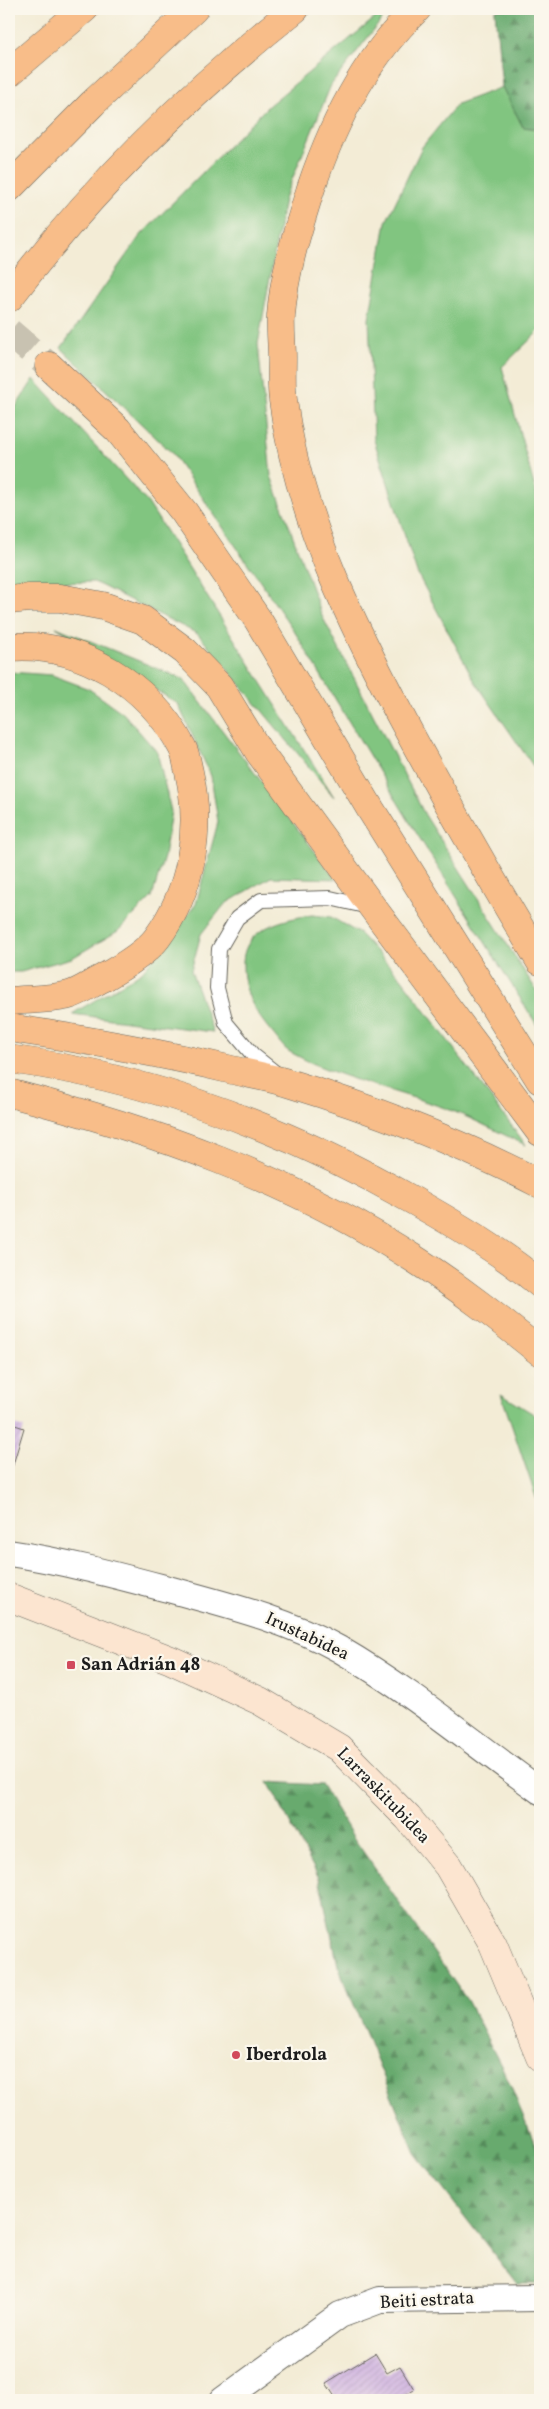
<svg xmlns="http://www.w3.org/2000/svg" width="549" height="2409" font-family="Vollkorn,serif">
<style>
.grass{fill:#81c580;stroke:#4e704e}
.forest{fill:url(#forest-firs);stroke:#426345}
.building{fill:url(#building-hatch)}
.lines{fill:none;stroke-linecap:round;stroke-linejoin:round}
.highway-tunnel{stroke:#c8c2b1;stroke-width:28;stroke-dasharray:28 14;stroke-linecap:butt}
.lane-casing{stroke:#67655d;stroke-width:16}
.street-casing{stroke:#67655d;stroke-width:28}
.secondary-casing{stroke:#67655d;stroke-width:29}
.highway-casing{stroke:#67655d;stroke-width:29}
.lane{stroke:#fff;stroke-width:14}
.street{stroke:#fff;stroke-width:26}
.secondary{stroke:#fce5d0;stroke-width:28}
.highway{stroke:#f8bd89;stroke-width:28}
.poi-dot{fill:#d1495b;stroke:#fbf7ec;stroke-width:2}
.labels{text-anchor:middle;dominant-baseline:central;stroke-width:4.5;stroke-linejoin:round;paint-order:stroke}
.street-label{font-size:18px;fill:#1c1c1c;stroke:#fbf7ec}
.poi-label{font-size:18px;font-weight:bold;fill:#1c1c1c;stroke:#fbf7ec;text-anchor:start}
</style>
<defs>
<pattern id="forest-firs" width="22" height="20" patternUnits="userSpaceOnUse" patternTransform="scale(1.25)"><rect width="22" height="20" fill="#68aa6e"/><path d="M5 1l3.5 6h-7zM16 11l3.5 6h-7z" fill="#558a5a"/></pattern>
<pattern id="building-hatch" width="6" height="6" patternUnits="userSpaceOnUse" patternTransform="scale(1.25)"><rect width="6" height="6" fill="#cfb2e0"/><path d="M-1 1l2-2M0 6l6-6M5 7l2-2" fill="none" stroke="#b198c0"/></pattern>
</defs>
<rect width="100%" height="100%" fill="#fbf7ec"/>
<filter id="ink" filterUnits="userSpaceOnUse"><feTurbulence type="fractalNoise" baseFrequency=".02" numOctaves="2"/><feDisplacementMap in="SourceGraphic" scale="10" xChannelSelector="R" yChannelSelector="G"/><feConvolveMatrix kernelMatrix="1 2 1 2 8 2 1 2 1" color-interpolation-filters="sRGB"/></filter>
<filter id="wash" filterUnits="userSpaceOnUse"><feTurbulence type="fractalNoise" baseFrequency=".0096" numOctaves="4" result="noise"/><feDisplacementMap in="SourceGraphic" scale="20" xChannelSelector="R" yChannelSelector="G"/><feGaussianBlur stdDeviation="1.12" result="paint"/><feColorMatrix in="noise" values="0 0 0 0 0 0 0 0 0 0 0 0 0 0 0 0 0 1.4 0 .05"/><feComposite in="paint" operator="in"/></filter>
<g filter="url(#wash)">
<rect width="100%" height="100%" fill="#f3ecd6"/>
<!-- grass -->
<g class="grass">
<path d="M386,9H390L331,85L284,199L258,344L271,476L322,616L425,815L540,996V1030L412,826L296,634L172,453L61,348L140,236L268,106Z"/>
<path d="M502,87L523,127L540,129V330L502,367L540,507V776L474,680L417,573L374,440L369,319L386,222L422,147L457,104Z"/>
<path d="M34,379L148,503L334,797L198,634L94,582L9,584V417Z"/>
<path d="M56,627L183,679L336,879L271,877L225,904L201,934L191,971L213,1032L72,1014L142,972L196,904L218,822L211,776L178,704Z"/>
<path d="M9,672L52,675L89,689L123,713L157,752L171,811L164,857L152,897L118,931L72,958L21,972H9Z"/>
<path d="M312,915L331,917L360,934L401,978L526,1145C497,1132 469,1116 439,1106C392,1090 332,1076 290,1052C284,1049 279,1041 274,1035C255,1013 242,992 243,961C245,927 285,919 312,915Z"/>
<path d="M501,1394L540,1418V1509Z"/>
</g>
<!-- forest -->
<g class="forest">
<path d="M497,9H540V129L523,127L502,87L495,11Z"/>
<path d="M268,1782L322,1785L355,1840L467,2000L506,2075L537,2149L540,2167V2284H517L415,2153L338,1966L319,1878Z"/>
</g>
<g id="blocks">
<!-- building -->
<g class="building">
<path d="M9,1423L24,1428L9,1478Z"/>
<path d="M375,2353L387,2373L400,2366L414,2389L396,2400H337L326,2383Z"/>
</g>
</g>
</g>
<g filter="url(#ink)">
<use href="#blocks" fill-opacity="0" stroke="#67655d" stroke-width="1"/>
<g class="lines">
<!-- highway-tunnel -->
<path class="highway-tunnel" d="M9,332L49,366"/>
<!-- lane casing -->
<g class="lane-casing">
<path id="lane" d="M277,1074L253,1055L226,1023L217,988L219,949L237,918L261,900L330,898L369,907"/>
</g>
<!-- street casing -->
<g class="street-casing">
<g id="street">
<path d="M9,1553C63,1561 115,1575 168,1589C226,1605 285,1619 339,1649C410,1690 474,1744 540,1791"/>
<path d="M223,2400L340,2315L380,2300L540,2298"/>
</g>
</g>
<!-- secondary casing -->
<g class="secondary-casing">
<path id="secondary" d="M9,1597L171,1660L260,1701L339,1748L408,1818L448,1866L493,1944L540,2057"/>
</g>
<!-- highway casing -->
<g class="highway-casing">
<g id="highway">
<path d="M417,9C367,56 333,123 311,188C298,229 284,272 281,316C280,330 282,344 282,358C282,372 281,386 283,400C298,518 354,629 409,732C451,810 495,886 540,961"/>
<path d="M9,73L84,9"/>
<path d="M9,188L93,103L194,9"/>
<path d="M9,298C91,190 189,93 295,9"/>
<path d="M49,366L118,430L184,512L258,620L371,810L540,1080"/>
<path d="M9,600L29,598H60L103,606L143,620L185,651L219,686L259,752L373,908L540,1132"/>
<path d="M9,647C80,641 149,684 182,747C186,754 187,764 189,772C202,829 192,890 157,938C146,953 119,969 103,978C92,983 80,992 69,995C50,1000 28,999 9,1001"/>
<path d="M9,1028C82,1039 156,1052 228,1069C249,1074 271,1078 291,1084C376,1110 461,1143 540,1184"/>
<path d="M9,1059C151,1078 289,1130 414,1201C458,1226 502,1252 540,1284"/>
<path d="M9,1093C151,1129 292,1179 416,1260C460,1288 500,1320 540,1352"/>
</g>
</g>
<!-- lane -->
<use href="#lane" class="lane"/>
<!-- street -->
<use href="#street" class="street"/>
<!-- secondary -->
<use href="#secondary" class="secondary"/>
<!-- highway -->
<use href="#highway" class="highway"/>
</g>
</g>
<!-- markers -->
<g class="poi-dot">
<rect x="66" y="1660" width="10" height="10" rx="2.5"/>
<circle cx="236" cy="2055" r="5"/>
</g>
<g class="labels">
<!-- street labels -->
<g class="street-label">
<text transform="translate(307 1637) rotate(25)">Irustabidea</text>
<text transform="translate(383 1796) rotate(46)">Larraskitubidea</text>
<text transform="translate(427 2301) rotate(-3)">Beiti estrata</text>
</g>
<!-- poi labels -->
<g class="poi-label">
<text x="81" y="1665">San Adrián 48</text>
<text x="246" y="2055">Iberdrola</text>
</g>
</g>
<!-- margin -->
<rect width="549" height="2409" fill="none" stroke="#fbf7ec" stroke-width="30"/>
</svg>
